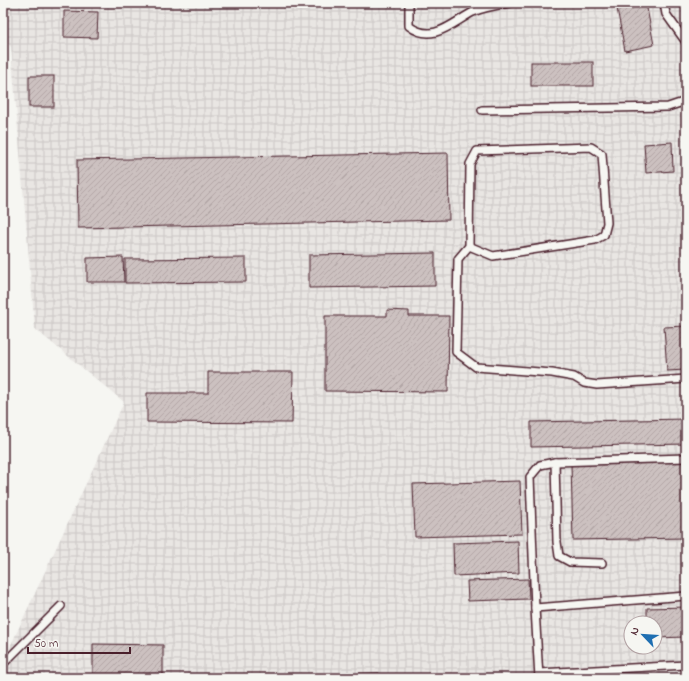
<svg xmlns="http://www.w3.org/2000/svg" width="689" height="681" font-family="'Indie Flower',sans-serif">
<style>
.industrial{fill:url(#industrial-grid);fill-rule:evenodd}
.building{fill:url(#building-hatch);stroke:#4a1f2b}
.lines{fill:none;stroke-linecap:round;stroke-linejoin:round}
.lane-casing{stroke:#4a1f2b;stroke-width:10}
.lane{stroke:#f6f6f2;stroke-width:7}
</style>
<defs>
<pattern id="industrial-grid" width="8" height="8" patternUnits="userSpaceOnUse"><rect width="8" height="8" fill="#e9e6e3"/><path d="M0 4h8M4 0v8" fill="none" stroke="#c9c5c3"/></pattern>
<pattern id="building-hatch" width="6" height="6" patternUnits="userSpaceOnUse"><rect width="6" height="6" fill="#ccc1c0"/><path d="M-1 1l2-2M0 6l6-6M5 7l2-2" fill="none" stroke="#b1a5a5"/></pattern>
</defs>
<rect width="100%" height="100%" fill="#f6f6f2"/>
<filter id="ink" filterUnits="userSpaceOnUse"><feTurbulence type="fractalNoise" baseFrequency=".025" numOctaves="2"/><feDisplacementMap in="SourceGraphic" scale="8" xChannelSelector="R" yChannelSelector="G"/><feConvolveMatrix kernelMatrix="1 2 1 2 8 2 1 2 1" color-interpolation-filters="sRGB"/></filter>
<g filter="url(#ink)">
<!-- industrial -->
<path class="industrial" d="M3,3H686V678H3V662L124,402L35,329L11,47L3,38ZM631,623H655V647H631Z"/>
<!-- building -->
<g class="building">
<path d="M616,3H646L654,45L625,51Z"/>
<path d="M64,11L98,12L97,38L64,37Z"/>
<rect x="531" y="62" width="62" height="24"/>
<rect x="29" y="76" width="25" height="31"/>
<path d="M672,142L673,171L646,173L644,144Z"/>
<path d="M448,153L449,220L78,228L77,160Z"/>
<path d="M435,253V286L309,288V255Z"/>
<path d="M123,257L124,282H87V258Z"/>
<path d="M246,258V282L125,283V259Z"/>
<path d="M387,310L409,311V316H449L448,392L325,391V316H387Z"/>
<path d="M686,326V370L667,371L664,327Z"/>
<path d="M208,372H293L292,423L147,422V393H208Z"/>
<path d="M686,419V444L531,447V422Z"/>
<path d="M686,462V538L573,540L571,464Z"/>
<path d="M520,481L522,534L415,537L413,484Z"/>
<path d="M518,541L519,573L454,576L453,543Z"/>
<path d="M528,579L529,599L468,601L467,581Z"/>
<path d="M686,607V637L655,638V623H647V608Z"/>
<path d="M93,644L163,645V678H93Z"/>
<path d="M379,673V678H314V675Z"/>
</g>
<g class="lines">
<!-- lane casing -->
<g class="lane-casing">
<g id="lane">
<path d="M409,3V26C433,44 452,23 473,12C484,7 498,5 510,3"/>
<path d="M664,3L666,14L686,42"/>
<path d="M482,110L668,107L686,101"/>
<path d="M469,246L493,256L595,240L604,235L607,223L602,154L591,147L477,151L470,164L469,246L458,259L456,352L476,367L552,373L574,377L584,383L597,385L686,379"/>
<path d="M555,462L686,458"/>
<path d="M535,608L686,596"/>
<path d="M3,664L61,606"/>
<path d="M539,673L686,665"/>
<path d="M539,678L535,608L530,477L540,465L555,462L557,542L559,556L570,562L602,563"/>
</g>
</g>
<!-- lane -->
<use href="#lane" class="lane"/>
</g>
</g>
<!-- margin -->
<rect width="689" height="681" fill="none" stroke="#f6f6f2" stroke-width="16"/>
<rect x="8" y="8" width="673" height="665" fill="none" stroke="#4a1f2b" stroke-width="1.5" filter="url(#ink)"/>
<!-- north arrow -->
<g transform="translate(643 635) rotate(295)"><circle r="19" fill="#f6f6f2" stroke="#b1a0a2"/>
<path d="M0-3L7 15L0 10L-7 15Z" fill="#1f6fb2"/>
<text y="-6" font-size="11" font-weight="bold" text-anchor="middle" fill="#4a1f2b">N</text>
</g>
<!-- scale -->
<path d="M28 647v6h102v-6" fill="none" stroke="#4a1f2b" stroke-width="2"/>
<text x="34" y="647" font-size="12" fill="#4a1f2b" stroke="#f6f6f2" stroke-width="3" paint-order="stroke">50 m</text>
</svg>
